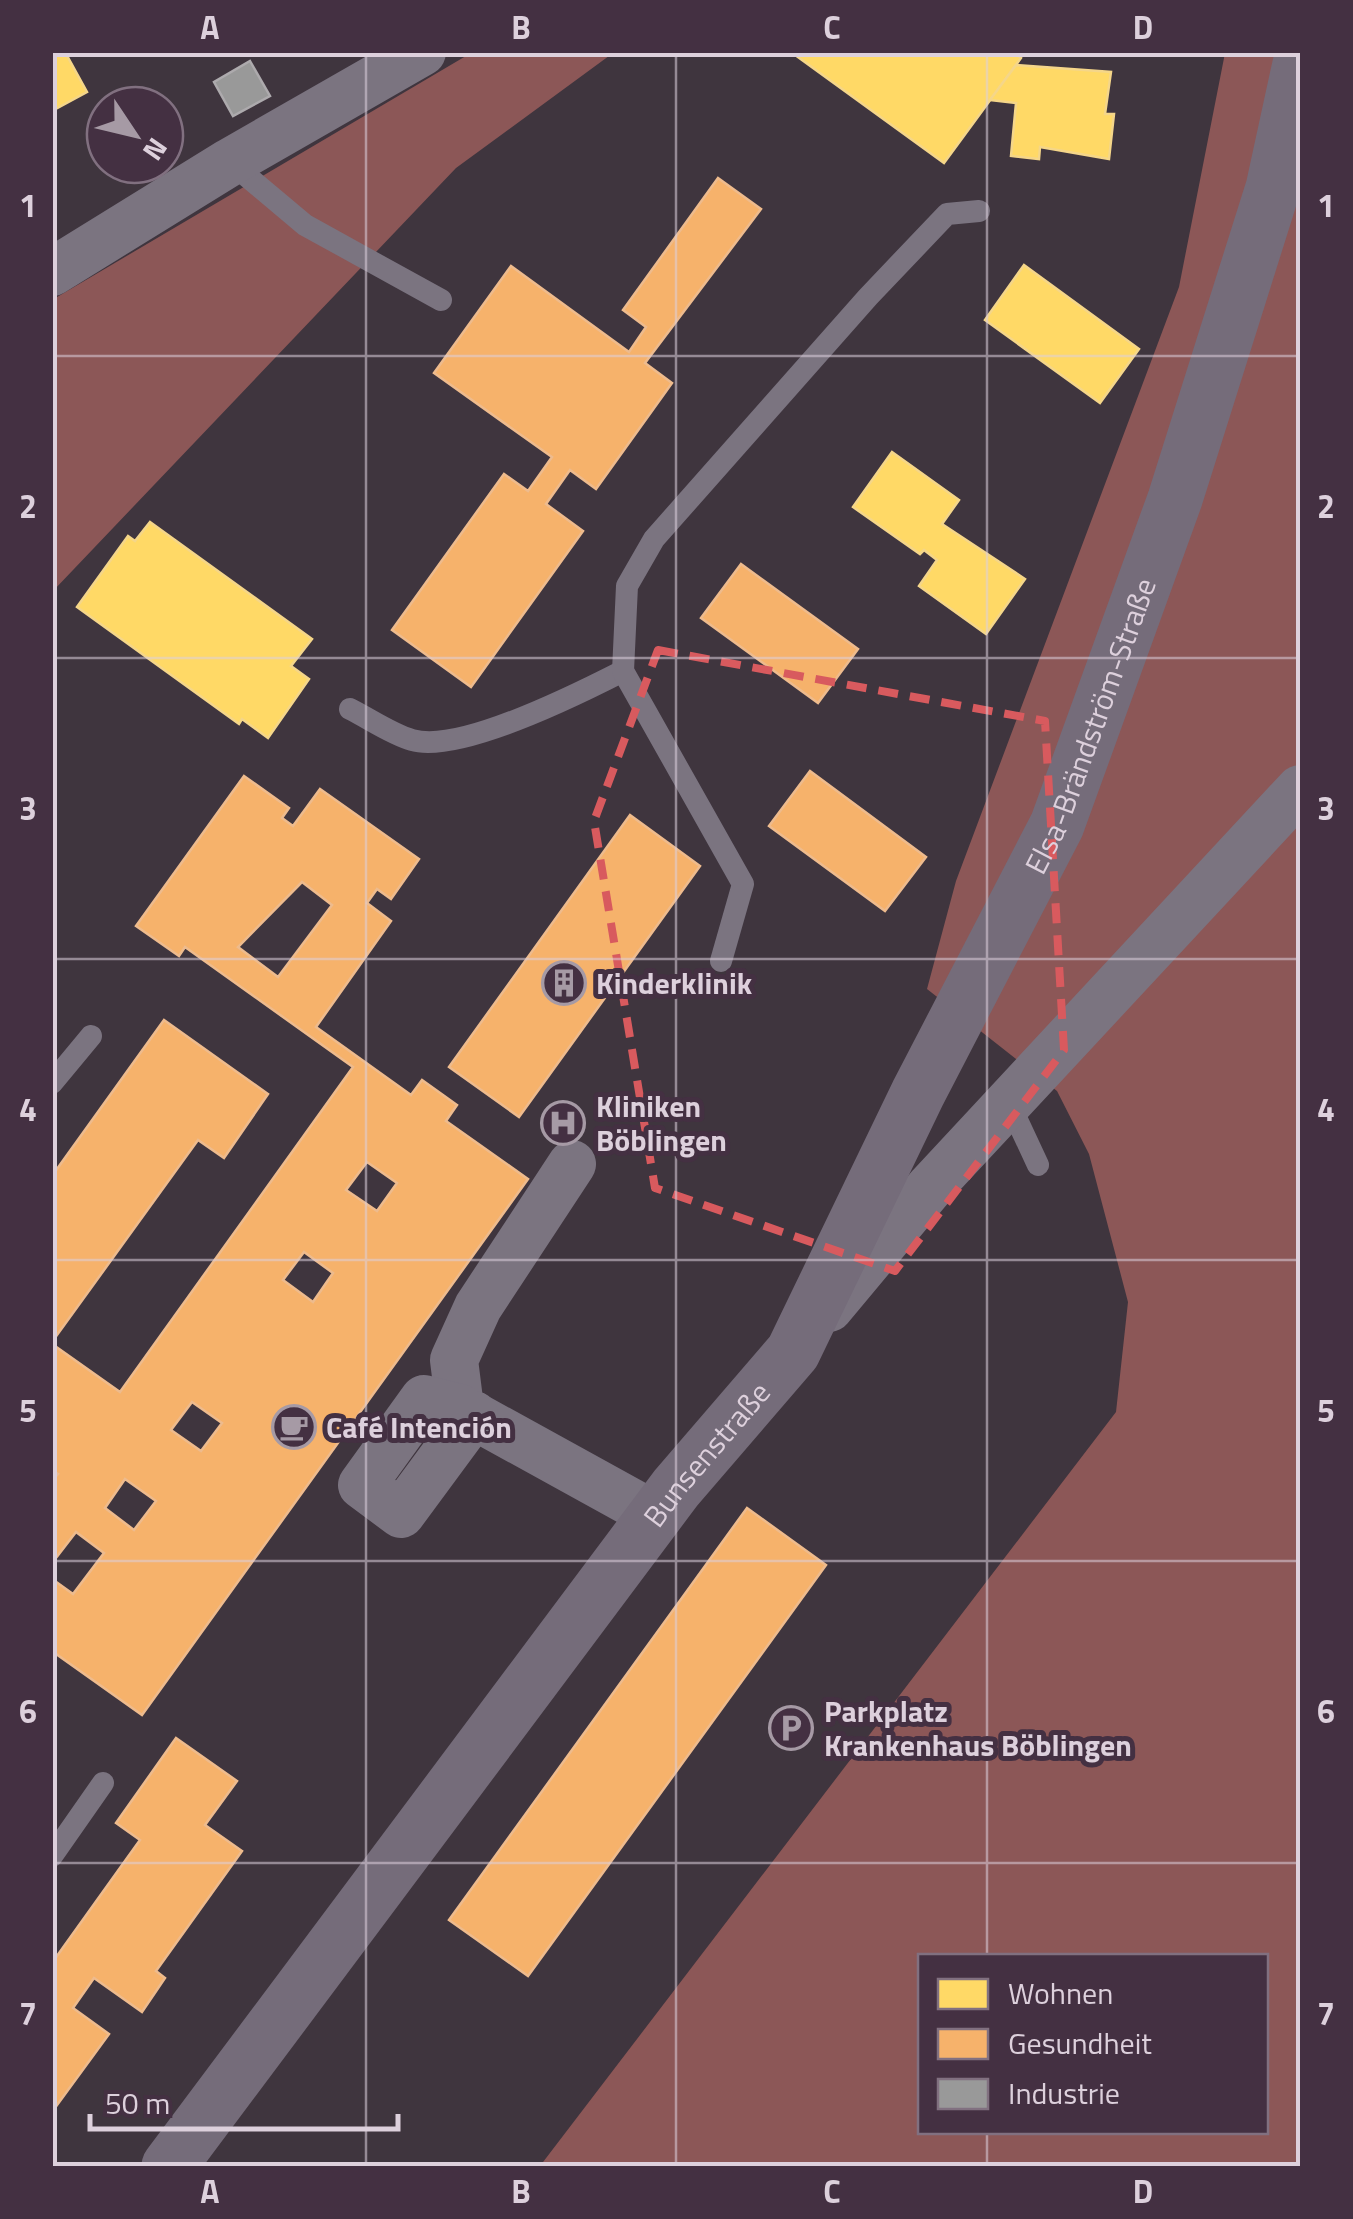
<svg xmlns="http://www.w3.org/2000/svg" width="1353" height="2219" font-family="'Titillium Web',sans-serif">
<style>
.forest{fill:#8c5757;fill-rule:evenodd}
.homes{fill:#ffd966;stroke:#f5d689;stroke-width:2.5}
.health{fill:#f6b26b;stroke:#eebb8d;stroke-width:2.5;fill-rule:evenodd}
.industry{fill:#999;stroke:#adaaad;stroke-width:2.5}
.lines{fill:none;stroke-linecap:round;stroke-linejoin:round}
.lane{stroke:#7b7480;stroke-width:22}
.street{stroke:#7b7480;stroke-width:48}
.secondary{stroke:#756c7a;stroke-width:55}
.marked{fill:none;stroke:#d85a5e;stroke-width:8;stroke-dasharray:20 12;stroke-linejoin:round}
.grid{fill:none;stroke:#ddd0dc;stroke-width:2.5;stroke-opacity:0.55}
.labels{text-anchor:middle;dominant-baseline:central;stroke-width:10;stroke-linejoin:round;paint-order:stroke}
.street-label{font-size:30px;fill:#ddd0dc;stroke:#443042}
.poi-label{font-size:30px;font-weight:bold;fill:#ddd0dc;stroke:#443042;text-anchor:start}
.neatline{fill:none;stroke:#ddd0dc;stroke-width:4}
.grid-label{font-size:32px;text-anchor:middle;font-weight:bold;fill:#ddd0dc}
</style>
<rect width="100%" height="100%" fill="#3f353e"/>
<!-- forest -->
<g class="forest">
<path d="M471,53H613L456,168L53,591L52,300Z"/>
<path d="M1225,53H1300V2166H540L1116,1412L1128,1302L1089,1154L1057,1091L927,989L956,881L1179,287ZM921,1956H1266V2132H921Z"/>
</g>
<!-- homes -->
<g class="homes">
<path d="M52,52H65L87,92L52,111Z"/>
<path d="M791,52H1014L1021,58L944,163Z"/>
<path d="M1016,65L1111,72L1105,114H1114L1109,159L1040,147L1039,159L1011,156L1016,103L990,100Z"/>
<path d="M1024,265L1139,349L1100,403L985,320Z"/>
<path d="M892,452L959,500L942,524L1025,579L986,634L919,586L937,560L924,550L920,554L853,507Z"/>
<path d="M150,522L312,639L291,666L309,679L268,738L242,719L239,724L77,607L128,536L135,541Z"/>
</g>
<!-- health -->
<g class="health">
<path d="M718,178L761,209L645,363L672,383L596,489L570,470L546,504L583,531L471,687L392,630L504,474L528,491L552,457L434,373L511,266L629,352L646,327L623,310Z"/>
<path d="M741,564L858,649L818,703L701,618Z"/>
<path d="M810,771L926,857L885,911L769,826Z"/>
<path d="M244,776L289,808L282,818L293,826L320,789L419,859L391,899L377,889L367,903L391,921L316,1027L411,1095L422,1080L457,1105L446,1121L528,1179L142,1715L52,1651V1579L73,1594L104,1553L76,1532L52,1563V1481L58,1474L52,1470V1344L120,1392L353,1067L185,947L179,956L136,926ZM302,882L332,905L278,977L238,947ZM367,1162L397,1183L377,1211L346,1190ZM304,1252L333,1273L313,1302L283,1280ZM192,1402L222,1423L201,1451L171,1430ZM125,1479L156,1501L134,1530L105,1508Z"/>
<path d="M630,815L700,866L519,1117L449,1067Z"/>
<path d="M164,1020L268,1094L224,1158L198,1140L52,1342V1176Z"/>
<path d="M747,1508L826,1565L528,1976L449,1920Z"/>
<path d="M176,1738L237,1781L205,1825L242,1851L156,1971L165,1978L142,2012L94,1978L73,2008L109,2034L52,2112V1963L140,1840L116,1823Z"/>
</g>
<!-- industry -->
<path class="industry" d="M250,61L270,96L233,116L214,82Z"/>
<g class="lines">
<!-- lane -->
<g class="lane">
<path d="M230,162L305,225L441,300"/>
<path d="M350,709C370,719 391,734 412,740C459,754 580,693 623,671"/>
<path d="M721,961L743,884L623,671L627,586L654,539L868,297L947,214L979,211"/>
<path d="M52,1083L91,1036"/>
<path d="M1010,1105L1038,1165"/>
<path d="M52,1856L103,1783"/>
</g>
<!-- street -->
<g class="street">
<path d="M52,272L230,162L422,52"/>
<path d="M572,1164L478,1307L454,1360L460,1408L656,1516"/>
<path d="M829,1308L931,1186L1300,789"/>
<path d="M460,1408L424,1399L362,1485L401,1514L474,1415"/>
</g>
<!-- secondary -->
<path class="secondary" id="s1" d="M169,2166L676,1488L793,1352L918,1093L1057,825L1175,499L1273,188L1300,64"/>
</g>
<!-- marked area -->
<path class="marked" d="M658,650L1045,721L1064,1050L895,1271L655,1188L594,821Z"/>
<!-- grid -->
<path class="grid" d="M366,52V2166M676,52V2166M987,52V1956M52,356H1300M52,658H1300M52,959H1300M52,1260H1300M52,1561H1300M52,1863H1300M987,2132V2166"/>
<!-- icons -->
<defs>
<g id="building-ring" transform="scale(2.25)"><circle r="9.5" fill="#443042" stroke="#a69aa5" stroke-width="1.5"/><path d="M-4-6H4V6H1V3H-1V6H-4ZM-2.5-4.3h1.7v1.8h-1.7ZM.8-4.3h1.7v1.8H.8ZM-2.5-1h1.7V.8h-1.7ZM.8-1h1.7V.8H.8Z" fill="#a69aa5"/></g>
<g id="hospital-ring" transform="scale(2.25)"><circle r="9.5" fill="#443042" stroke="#a69aa5" stroke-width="1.5"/><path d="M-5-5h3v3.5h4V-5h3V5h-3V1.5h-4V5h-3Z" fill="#a69aa5"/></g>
<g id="cafe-ring" transform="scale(2.25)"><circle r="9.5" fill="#443042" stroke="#a69aa5" stroke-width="1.5"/><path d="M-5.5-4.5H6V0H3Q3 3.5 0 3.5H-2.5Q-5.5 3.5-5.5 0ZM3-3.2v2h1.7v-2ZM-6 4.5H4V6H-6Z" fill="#a69aa5"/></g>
<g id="parking-ring" transform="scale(2.25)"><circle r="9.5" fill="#443042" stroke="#a69aa5" stroke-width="1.5"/><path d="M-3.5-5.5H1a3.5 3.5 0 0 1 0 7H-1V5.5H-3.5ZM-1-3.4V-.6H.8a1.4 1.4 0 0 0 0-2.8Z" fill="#a69aa5"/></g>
</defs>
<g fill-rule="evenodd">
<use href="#building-ring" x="564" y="983"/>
<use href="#hospital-ring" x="563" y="1123"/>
<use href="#cafe-ring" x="294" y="1427"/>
<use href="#parking-ring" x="791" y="1728"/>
</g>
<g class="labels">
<!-- street labels -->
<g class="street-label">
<text stroke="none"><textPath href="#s1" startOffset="1720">Elsa-Brändström-Straße</textPath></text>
<text stroke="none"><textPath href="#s1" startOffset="892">Bunsenstraße</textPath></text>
</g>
<!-- poi labels -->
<g class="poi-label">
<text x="596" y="983">Kinderklinik</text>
<text x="596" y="1106">Kliniken<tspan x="596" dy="34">Böblingen</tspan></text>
<text x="326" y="1427">Café Intención</text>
<text x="824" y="1711">Parkplatz<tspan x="824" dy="34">Krankenhaus Böblingen</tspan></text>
</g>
</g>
<!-- border -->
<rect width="1353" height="2219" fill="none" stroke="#443042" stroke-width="110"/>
<!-- legend -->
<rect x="918" y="1954" width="350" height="180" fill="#443042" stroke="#817080" stroke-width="2.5"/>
<rect x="938" y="1979" width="50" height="30" fill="#ffd966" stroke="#817080" stroke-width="2.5"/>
<text x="1008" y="2004" font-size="30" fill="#ddd0dc">Wohnen</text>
<rect x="938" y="2029" width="50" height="30" fill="#f6b26b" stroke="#817080" stroke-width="2.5"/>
<text x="1008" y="2054" font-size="30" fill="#ddd0dc">Gesundheit</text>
<rect x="938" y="2079" width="50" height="30" fill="#999999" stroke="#817080" stroke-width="2.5"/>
<text x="1008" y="2104" font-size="30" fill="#ddd0dc">Industrie</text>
<!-- north arrow -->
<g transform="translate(135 135) rotate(125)"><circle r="48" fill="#443042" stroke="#817080" stroke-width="2.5"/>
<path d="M0-8L18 38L0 25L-18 38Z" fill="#a69aa5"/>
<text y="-15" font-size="28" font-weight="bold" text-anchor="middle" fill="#ddd0dc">N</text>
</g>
<!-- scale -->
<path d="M90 2114v15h308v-15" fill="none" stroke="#ddd0dc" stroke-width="5"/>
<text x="105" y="2114" font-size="30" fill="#ddd0dc" stroke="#443042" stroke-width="8" paint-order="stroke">50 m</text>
<rect x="55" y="55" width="1243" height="2109" class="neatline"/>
<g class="grid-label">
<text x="210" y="39">A</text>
<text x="521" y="39">B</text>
<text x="832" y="39">C</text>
<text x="1143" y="39">D</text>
<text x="28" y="217">1</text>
<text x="1326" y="217">1</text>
<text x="28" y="518">2</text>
<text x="1326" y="518">2</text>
<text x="28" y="820">3</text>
<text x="1326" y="820">3</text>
<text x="28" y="1121">4</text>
<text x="1326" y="1121">4</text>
<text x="28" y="1422">5</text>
<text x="1326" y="1422">5</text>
<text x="28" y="1723">6</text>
<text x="1326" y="1723">6</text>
<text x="28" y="2025">7</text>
<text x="1326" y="2025">7</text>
<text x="210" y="2203">A</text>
<text x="521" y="2203">B</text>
<text x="832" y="2203">C</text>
<text x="1143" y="2203">D</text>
</g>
</svg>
